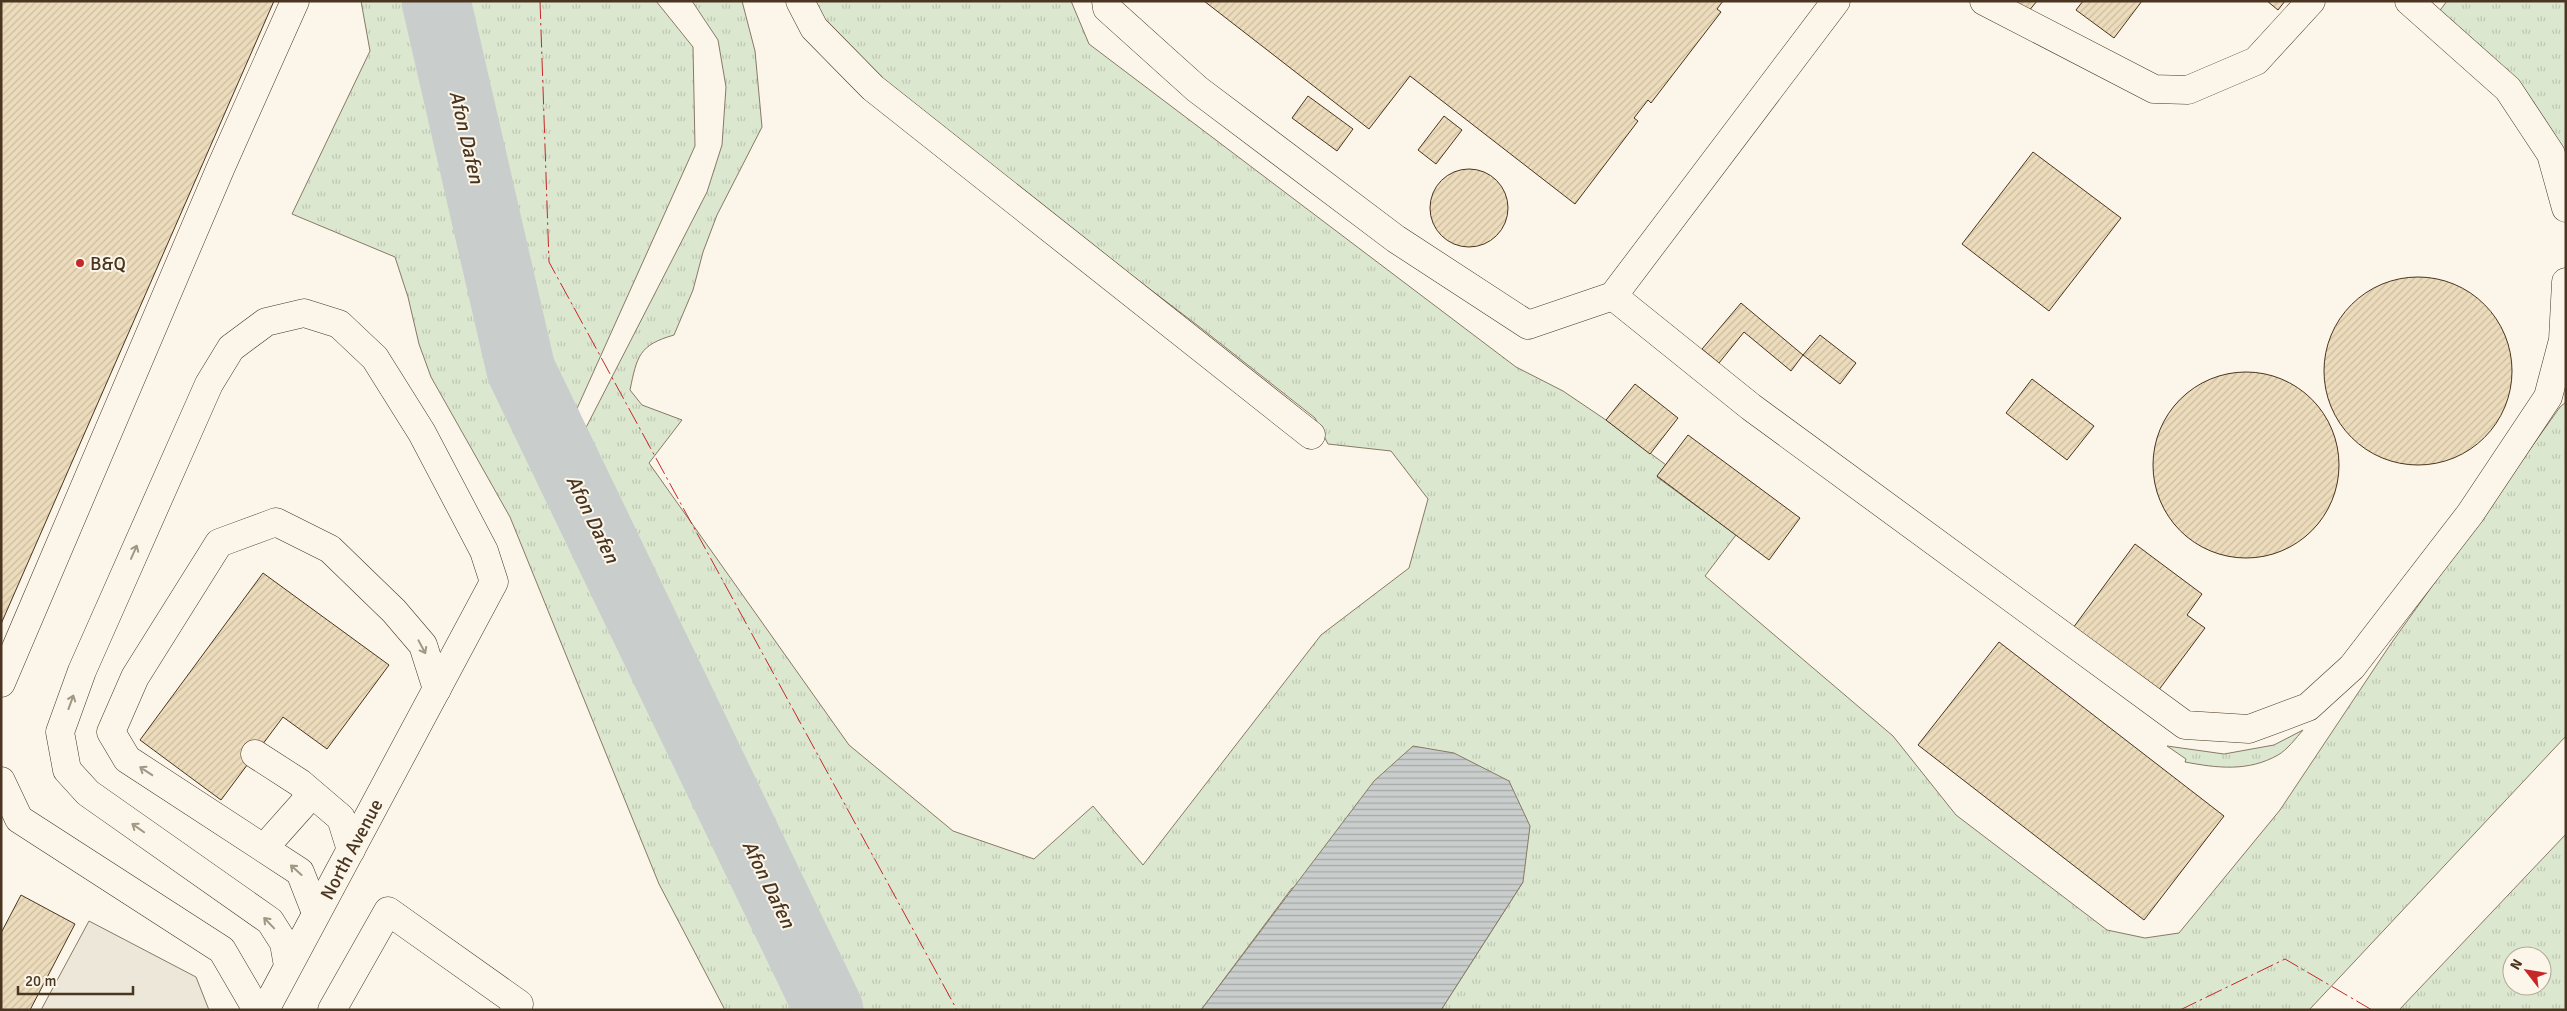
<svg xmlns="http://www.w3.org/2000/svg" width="2567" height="1011" viewBox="0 0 2567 1011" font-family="Signika,sans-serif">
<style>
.grass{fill:url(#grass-tufts);stroke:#887966;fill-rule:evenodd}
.parking{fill:#ede7d9;stroke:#887966}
.water{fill:url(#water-rules);stroke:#887966}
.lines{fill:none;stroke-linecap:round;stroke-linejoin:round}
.river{stroke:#c9cecd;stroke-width:69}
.building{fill:url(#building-hatch);stroke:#4a3520}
.minor-casing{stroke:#4a3520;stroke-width:29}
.minor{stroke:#fbf6e9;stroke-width:28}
.power{stroke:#c62828;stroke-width:1;stroke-dasharray:18 4 2.5 4;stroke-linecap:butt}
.oneway{stroke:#a29684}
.poi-dot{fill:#c62828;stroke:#fbf6e9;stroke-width:2}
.labels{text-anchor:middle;stroke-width:4;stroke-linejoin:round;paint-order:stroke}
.poi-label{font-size:19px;fill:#4a3520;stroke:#fbf6e9;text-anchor:start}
.street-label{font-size:19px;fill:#4a3520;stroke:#fbf6e9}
.water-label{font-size:20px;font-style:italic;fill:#4a3520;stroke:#fbf6e9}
</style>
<defs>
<pattern id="grass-tufts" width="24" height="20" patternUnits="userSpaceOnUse" patternTransform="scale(1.25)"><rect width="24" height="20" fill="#dce7d0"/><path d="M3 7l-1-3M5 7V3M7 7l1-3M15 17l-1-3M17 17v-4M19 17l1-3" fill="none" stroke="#bec7b2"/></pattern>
<pattern id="water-rules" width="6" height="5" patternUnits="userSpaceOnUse" patternTransform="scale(1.25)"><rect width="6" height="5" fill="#c9cecd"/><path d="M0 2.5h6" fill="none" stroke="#a5a8a6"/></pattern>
<pattern id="building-hatch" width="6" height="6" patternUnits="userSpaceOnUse" patternTransform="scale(1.25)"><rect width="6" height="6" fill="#ecdcbc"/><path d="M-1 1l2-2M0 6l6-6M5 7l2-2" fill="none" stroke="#ccbda1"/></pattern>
</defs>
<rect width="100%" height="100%" fill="#fbf6e9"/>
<g class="grass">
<path d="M 361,1 L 656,1 L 693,47 L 695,146 L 575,413 L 543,476 L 804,1010 L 725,1010 L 659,884 L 510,517 L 431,377 L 419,344 L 408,297 L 395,257 L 292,214 L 370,51 Z"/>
<path d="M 692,1 L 742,1 L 755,51 L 762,127 L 717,215 L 703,252 L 693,290 L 674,335 C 639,345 637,356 630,390 L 642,405 L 682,420 L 649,463 L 849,745 L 953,831 L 1034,859 L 1093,806 L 1143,865 L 1321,635 L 1409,568 L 1428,499 L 1391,451 L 1328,444 L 1315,418 L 1197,325 L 881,85 L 825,26 L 812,1 L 1071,1 L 1089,44 L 1516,367 L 1563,391 L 1606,420 L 1666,465 L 1657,477 L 1736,535 L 1705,576 L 1893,736 L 1956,815 L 2107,930 L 2145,938 L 2179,933 L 2280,810 L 2390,645 L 2560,407 L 2566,402 L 2566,736 L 2309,1010 L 1441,1010 L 1523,882 L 1292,888 L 1201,1010 L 841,1010 L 575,449 L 707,192 L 722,145 L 726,87 L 718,40 Z"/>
<path d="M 2447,1 L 2566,1 L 2566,162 L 2533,101 L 2438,13 Z"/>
<path d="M 2303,730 C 2296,738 2287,750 2278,755 C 2248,772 2217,768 2185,762 L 2186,759 L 2167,746 L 2224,754 L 2274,745 Z"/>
<path d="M 2566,834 L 2566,1010 L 2399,1010 ZM 2512,956 L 2542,956 L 2542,986 L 2512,986 Z"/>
</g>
<path class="parking" d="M 89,921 L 196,977 L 209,1010 L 41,1010 Z"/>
<path class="water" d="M 1413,746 L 1454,753 L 1509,781 L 1530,826 L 1523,882 L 1441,1010 L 1201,1010 L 1374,781 Z"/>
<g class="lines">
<path class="river" d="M 436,1 L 521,370 L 829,1010"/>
</g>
<g class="building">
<path d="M 1,1 L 274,1 L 1,624 Z"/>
<path d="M 1204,1 L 1723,1 L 1717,9 L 1721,12 L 1651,103 L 1648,100 L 1634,118 L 1638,121 L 1575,204 L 1410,76 L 1369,129 Z"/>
<path d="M 2013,1 L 2037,1 L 2028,12 Z"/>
<path d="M 2083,1 L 2142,1 L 2114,38 L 2076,10 Z"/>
<path d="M 2267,1 L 2285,1 L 2278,10 Z"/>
<path d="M 1308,96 L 1353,129 L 1337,151 L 1292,118 Z"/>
<path d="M 1444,116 L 1462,130 L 1436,164 L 1418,150 Z"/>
<path d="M 2033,152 L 2121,218 L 2049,311 L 1962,244 Z"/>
<circle cx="1469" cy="208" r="39"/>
<circle cx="2418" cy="371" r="94"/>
<path d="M 1741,303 L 1803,355 L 1791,371 L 1744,332 L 1719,363 L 1702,349 Z"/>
<path d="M 1820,335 L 1856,363 L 1840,384 L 1803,355 Z"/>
<circle cx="2246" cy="465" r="93"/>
<path d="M 2032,379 L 2094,426 L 2067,460 L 2006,413 Z"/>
<path d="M 1635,384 L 1678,418 L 1650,454 L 1606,420 Z"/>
<path d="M 1688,435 L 1800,518 L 1769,560 L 1657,476 Z"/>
<path d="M 2135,544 L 2202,594 L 2187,615 L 2205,628 L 2158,691 L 2073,628 Z"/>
<path d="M 263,573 L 389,665 L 327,749 L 283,717 L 221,800 L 140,740 Z"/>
<path d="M 1999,642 L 2224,816 L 2144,920 L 1918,745 Z"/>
<path d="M 21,895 L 75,924 L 30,1010 L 1,1010 L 1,933 Z"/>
</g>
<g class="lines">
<g class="minor-casing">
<g id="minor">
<path d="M 800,1 L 814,28 L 873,88 L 1311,435"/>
<path d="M 1106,1 L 1107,8 L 1197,89 L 1396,239 L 1528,325 L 1613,296 L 1836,1"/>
<path d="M 1984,1 L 2154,89 L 2188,90 L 2256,61 L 2311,1"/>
<path d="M 2409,1 L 2508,89 L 2551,154 L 2566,208"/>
<path d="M 1613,296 L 1751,407 L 2185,725 L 2249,729 L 2308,707 L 2352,667 L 2470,514 L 2548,397 L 2563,340 L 2566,282"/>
<path d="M 1,683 L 221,167 L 295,1"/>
<path d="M 255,754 L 300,783 L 341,818 L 351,850"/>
<path d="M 1,781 L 19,819 L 222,950 L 257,1010"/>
<path d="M 264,848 L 312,794"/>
<path d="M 316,913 L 300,872 L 127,759 L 111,732 L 135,677 L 219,543 L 276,522 L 330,549 L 394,611 L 423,645 L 437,689"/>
<path d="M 265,1010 L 494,582 L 484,551 L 422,433 L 375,358 L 339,324 L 304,313 L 266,322 L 231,348 L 209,384 L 82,671 L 60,732 L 67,770 L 88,793 L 270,921 L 284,943 L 288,966"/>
<path d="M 332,1010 L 388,911 L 519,1004 L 514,1010"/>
</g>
</g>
<use href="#minor" class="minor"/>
<g class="power">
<path d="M 540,1 L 549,262 L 957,1010"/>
<path d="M 2180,1010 L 2285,959 L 2372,1010"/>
</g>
</g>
<defs><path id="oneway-shaft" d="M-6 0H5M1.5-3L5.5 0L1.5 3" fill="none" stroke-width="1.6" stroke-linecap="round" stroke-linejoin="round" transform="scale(1.25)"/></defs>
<g class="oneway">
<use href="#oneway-shaft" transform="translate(134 552) rotate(-66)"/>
<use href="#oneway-shaft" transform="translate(422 647) rotate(62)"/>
<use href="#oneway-shaft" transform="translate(71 702) rotate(-70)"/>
<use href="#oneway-shaft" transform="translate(146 771) rotate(-147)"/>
<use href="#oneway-shaft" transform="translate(138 828) rotate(-145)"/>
<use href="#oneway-shaft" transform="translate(296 870) rotate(-138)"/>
<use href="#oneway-shaft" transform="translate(269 923) rotate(-134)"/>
</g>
<circle class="poi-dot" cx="80" cy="263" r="5"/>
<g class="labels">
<g class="poi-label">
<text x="90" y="270">B&amp;Q</text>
</g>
<g class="street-label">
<text transform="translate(351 849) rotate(-62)" y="7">North Avenue</text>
</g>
<g class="water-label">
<text transform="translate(467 137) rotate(77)" y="7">Afon Dafen</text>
<text transform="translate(593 519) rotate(64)" y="7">Afon Dafen</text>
<text transform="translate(769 884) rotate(64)" y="7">Afon Dafen</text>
</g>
</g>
<rect width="2567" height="1011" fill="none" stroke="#4a3520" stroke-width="5"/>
<g transform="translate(2527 971) rotate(301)"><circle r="24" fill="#fbf6e9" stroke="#b4a999"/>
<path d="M0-4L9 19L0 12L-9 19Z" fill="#c62828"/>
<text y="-8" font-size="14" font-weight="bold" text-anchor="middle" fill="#4a3520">N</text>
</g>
<path d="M18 986v8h115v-8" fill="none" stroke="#4a3520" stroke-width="2.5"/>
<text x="25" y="986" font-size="15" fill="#4a3520" stroke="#fbf6e9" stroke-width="4" paint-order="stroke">20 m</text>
</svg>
